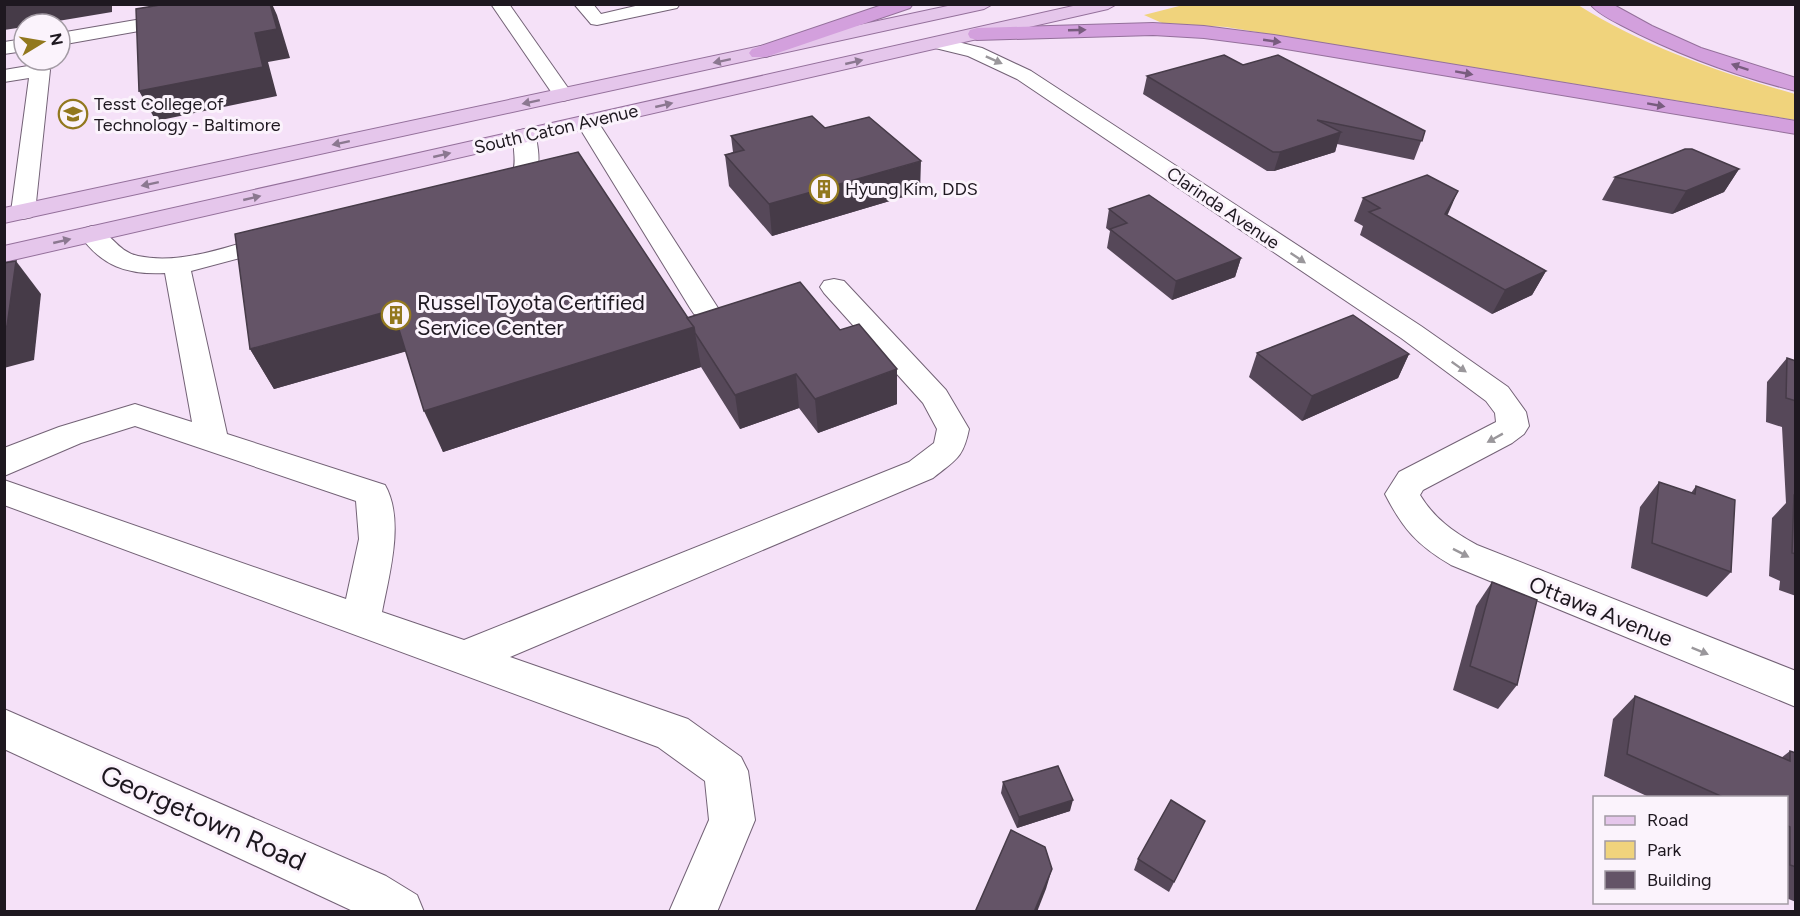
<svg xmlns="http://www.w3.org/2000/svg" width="1800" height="916" viewBox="0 0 1800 916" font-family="Figtree,sans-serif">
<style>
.green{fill:#f0d37c}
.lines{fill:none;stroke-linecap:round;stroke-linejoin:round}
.minor-casing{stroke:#736276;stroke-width:2}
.major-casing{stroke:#94709b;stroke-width:2}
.highway-casing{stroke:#94709b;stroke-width:2}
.minor{fill:#fff;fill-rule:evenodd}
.major{fill:#e5c6eb;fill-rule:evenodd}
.highway{fill:#d3a0dd;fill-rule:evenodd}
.wall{fill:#564859}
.shaded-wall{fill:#463b48}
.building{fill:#645467;stroke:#463b48;stroke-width:1.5}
.oneway{fill:#785c7e}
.oneway2{fill:#9a979b}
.oneway3{fill:#8b7890}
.labels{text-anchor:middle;stroke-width:6;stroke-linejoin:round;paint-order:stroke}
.far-poi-label{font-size:18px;fill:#1e1820;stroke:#fbf3fc;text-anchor:start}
.far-street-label{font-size:18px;fill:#1e1820;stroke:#fbf3fc}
.poi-label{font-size:22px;fill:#1e1820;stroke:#fbf3fc;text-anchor:start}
.street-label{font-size:22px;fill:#1e1820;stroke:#fbf3fc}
.near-street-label{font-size:27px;fill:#1e1820;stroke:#fbf3fc}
</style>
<rect width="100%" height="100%" fill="#f5e1f8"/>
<path class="green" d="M 1187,4 L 1578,5 C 1643,46 1721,73 1795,94 L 1795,120 L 1226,27 L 1162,23 L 1144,15 Z"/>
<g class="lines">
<g class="minor-casing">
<g id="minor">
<path d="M 229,4 L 272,4 L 263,9 L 60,45 L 60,33 Z"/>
<path d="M 491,4 L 509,4 L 573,95 L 570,99 L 563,101 L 556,99 Z"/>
<path d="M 574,4 L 593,4 L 601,14 L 644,4 L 680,4 L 677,8 L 597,25 L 591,24 Z"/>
<path d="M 938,37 L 982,48 L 1031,71 L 1421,326 L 1508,387 L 1526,412 L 1529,426 L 1524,434 L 1512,443 L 1423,490 L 1420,495 C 1434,518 1453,532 1477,545 L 1796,671 L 1796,707 L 1451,565 C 1417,545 1403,529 1385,494 L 1399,472 L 1496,422 L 1495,413 L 1486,401 L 1401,338 L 1017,79 L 968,56 L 931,47 L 928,43 L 931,39 Z"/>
<path d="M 24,39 L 24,51 L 4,54 L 4,42 Z"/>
<path d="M 40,64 L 47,66 L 50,70 L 35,212 L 32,217 L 23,219 L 14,217 L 11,212 L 29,78 L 4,82 L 4,70 Z"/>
<path d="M 587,115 L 595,117 L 598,122 L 718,308 L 714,314 L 704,316 L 694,314 L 690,308 L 576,122 L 579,117 Z"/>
<path d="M 525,129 L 533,131 C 537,137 537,143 538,150 C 541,177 532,182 508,189 C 499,192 494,193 485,191 L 481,186 L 485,181 L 512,173 C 519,160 509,143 517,131 Z"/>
<path d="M 92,226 C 111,231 116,251 138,256 C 184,266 236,243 280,232 L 289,235 L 293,240 L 289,245 L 191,271 L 227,434 L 385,485 C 405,520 389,575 382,612 L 464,640 L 909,462 L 934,443 L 937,429 L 923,403 L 824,293 L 820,287 L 824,281 L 834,279 L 844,281 L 946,390 L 969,429 C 963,459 955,460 933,478 L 510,657 L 688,719 L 741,757 L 748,771 L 755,820 L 717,912 L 669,912 L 709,820 L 705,781 L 658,747 L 4,505 L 4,480 L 346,599 L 359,539 L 356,501 L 135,426 L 81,443 L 4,476 L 4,448 L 59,427 L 135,404 L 192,422 L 165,273 C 127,275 101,266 79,234 L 83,229 Z"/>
<path d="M 4,709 L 386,876 L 417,895 L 424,912 L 355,912 L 4,749 Z"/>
</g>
</g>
<g class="major-casing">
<g id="major">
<path d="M 957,4 L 993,4 L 984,9 L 4,223 L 4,208 Z"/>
<path d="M 1082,4 L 1117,4 L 1108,9 L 4,262 L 4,246 Z"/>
</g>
</g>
<g class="highway-casing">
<g id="highway">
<path d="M 885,4 L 913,4 L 910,8 L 766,57 L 752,57 L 749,53 L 752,49 Z"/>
<path d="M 1590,4 L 1612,4 L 1652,26 L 1701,48 L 1796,78 L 1796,91 C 1736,76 1676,54 1621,25 C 1611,20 1597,13 1590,4 Z"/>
<path d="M 1153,23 L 1204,26 L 1274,35 L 1796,121 L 1796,134 L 1274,47 L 1204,38 L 1153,35 L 977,40 L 970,38 L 968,34 L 970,30 L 977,28 Z"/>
</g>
</g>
<use href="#minor" class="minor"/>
<use href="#major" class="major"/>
<use href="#highway" class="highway"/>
</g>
<g class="wall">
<path d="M 1243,65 L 1425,131 L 1414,160 L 1337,144 L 1335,152 L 1274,171 L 1267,171 L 1143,94 L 1147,76 Z"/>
<path d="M 825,128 L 920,192 L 772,236 L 729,186 L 725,155 L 733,152 L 731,136 Z"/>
<path d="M 1739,169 L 1724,192 L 1672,214 L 1602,200 L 1615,177 Z"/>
<path d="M 1363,198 L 1447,215 L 1546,271 L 1532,295 L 1492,314 L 1360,235 L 1363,226 L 1354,221 Z"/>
<path d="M 1109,209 L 1241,258 L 1235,277 L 1172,300 L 1107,248 L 1110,231 L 1106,228 Z"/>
<path d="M 687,318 L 897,404 L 818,433 L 799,408 L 740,429 L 701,367 L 443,452 L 406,351 L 274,389 L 250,349 Z"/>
<path d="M 1257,353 L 1409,354 L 1398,378 L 1302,421 L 1249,377 Z"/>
<path d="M 1787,358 L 1796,361 L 1796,596 L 1779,590 L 1780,581 L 1769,576 L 1772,518 L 1786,503 L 1782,427 L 1766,422 L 1767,382 Z"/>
<path d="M 1659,482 L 1691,493 L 1696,486 L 1731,572 L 1707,597 L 1631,568 L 1640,507 Z"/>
<path d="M 1492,582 L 1517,685 L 1498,709 L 1453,690 L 1476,606 Z"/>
<path d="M 1635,696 L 1781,758 L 1790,751 L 1796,753 L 1796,902 L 1786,898 L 1786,798 L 1651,798 L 1604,776 L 1613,719 Z"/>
<path d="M 1003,782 L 1070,811 L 1017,828 L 1001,793 Z"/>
<path d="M 1205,821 L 1169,892 L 1134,870 L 1138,859 Z"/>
</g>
<g class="shaded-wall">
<path d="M 4,4 L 112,4 L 112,12 L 40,24 L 24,24 L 24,27 L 4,30 Z"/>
<path d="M 270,4 L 272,4 L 277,15 L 290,58 L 268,62 L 277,96 L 156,121 L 139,91 L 255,33 Z"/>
<path d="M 1341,132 L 1335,152 L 1274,171 L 1280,152 Z"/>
<path d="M 921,161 L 920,192 L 772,236 L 769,204 Z"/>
<path d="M 1739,169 L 1724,192 L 1672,214 L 1686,191 Z"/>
<path d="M 1458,191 L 1448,214 L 1435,237 L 1445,214 Z"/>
<path d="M 1241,258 L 1235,277 L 1172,300 L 1176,281 Z"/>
<path d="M 16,261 L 41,294 L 34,360 L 4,368 L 4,327 Z"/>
<path d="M 1546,271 L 1532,295 L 1492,314 L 1505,290 Z"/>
<path d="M 393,310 L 411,350 L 274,389 L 250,349 Z"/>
<path d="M 694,327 L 701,367 L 443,452 L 424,411 Z"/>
<path d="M 1409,354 L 1398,378 L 1302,421 L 1312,396 Z"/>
<path d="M 897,369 L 897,404 L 818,433 L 815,399 Z"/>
<path d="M 796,374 L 799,408 L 740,429 L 735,395 Z"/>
<path d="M 1073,800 L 1070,811 L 1017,828 L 1019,817 Z"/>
<path d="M 1052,869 L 1046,889 L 1037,912 L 1034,912 Z"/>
</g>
<g class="building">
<path d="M 166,4 L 270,4 L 277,29 L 255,33 L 263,67 L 139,91 L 136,9 Z"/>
<path d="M 1224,55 L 1243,65 L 1278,55 L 1425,131 L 1422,141 L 1317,120 L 1341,132 L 1280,152 L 1273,152 L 1147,76 Z"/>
<path d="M 812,116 L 825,128 L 869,117 L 921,161 L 769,204 L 725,155 L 744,150 L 731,136 Z"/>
<path d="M 1685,149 L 1692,149 L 1739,169 L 1686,191 L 1615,177 Z"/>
<path d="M 578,152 L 694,327 L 424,411 L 393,310 L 250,349 L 235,234 Z"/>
<path d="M 1427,175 L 1458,191 L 1445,214 L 1546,271 L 1505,290 L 1369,212 L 1380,208 L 1363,198 Z"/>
<path d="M 1149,195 L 1241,258 L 1176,281 L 1110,229 L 1127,223 L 1109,209 Z"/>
<path d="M 16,261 L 7,326 L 4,327 L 4,263 Z"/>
<path d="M 800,282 L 840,330 L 859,324 L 897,369 L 815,399 L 796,374 L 735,395 L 695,333 L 694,327 L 687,318 Z"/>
<path d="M 1353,315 L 1409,354 L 1312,396 L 1257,353 Z"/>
<path d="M 1787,358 L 1796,361 L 1796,401 L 1786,398 Z"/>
<path d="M 1659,482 L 1695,494 L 1696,486 L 1735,500 L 1731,572 L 1652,543 Z"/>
<path d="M 1794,495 L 1796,495 L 1796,554 L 1792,553 Z"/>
<path d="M 1492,582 L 1537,600 L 1517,685 L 1470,666 Z"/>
<path d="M 1635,696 L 1790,761 L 1790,751 L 1796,753 L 1796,867 L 1790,865 L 1790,827 L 1786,825 L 1786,798 L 1725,798 L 1627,754 Z"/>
<path d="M 1058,766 L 1073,800 L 1019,817 L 1003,782 Z"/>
<path d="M 1171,800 L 1205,821 L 1174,882 L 1138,859 Z"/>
<path d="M 1011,830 L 1045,847 L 1052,869 L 1034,912 L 975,912 Z"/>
</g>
<defs><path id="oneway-solid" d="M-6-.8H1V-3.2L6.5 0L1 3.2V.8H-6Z" transform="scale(1.5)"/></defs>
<g class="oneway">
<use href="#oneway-solid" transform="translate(1077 30) rotate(-2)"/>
<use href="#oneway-solid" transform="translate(1272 41) rotate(8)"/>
<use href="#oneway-solid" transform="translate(1740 67) rotate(-161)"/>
<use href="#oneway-solid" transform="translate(1464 73) rotate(10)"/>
<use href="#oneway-solid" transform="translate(1656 105) rotate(10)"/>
</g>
<g class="oneway2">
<use href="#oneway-solid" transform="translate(994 60) rotate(24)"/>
<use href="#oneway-solid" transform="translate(1298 258) rotate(34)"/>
<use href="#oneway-solid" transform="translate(1459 367) rotate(35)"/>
<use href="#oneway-solid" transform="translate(1495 438) rotate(151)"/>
<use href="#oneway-solid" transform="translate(1461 553) rotate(27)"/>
<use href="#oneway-solid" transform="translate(1700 651) rotate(22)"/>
</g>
<g class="oneway3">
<use href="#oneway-solid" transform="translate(722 61) rotate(168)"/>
<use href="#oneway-solid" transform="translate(854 62) rotate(-13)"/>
<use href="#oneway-solid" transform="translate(531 102) rotate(168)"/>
<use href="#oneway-solid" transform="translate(664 105) rotate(-13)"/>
<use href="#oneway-solid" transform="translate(341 143) rotate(168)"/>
<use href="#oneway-solid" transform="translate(442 155) rotate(-13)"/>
<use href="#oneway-solid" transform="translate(150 184) rotate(168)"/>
<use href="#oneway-solid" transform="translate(252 198) rotate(-13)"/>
<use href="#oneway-solid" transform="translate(62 241) rotate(-13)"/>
</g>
<defs>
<g id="university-ring" transform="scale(1.5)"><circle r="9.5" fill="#fbf3fc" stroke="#92781e" stroke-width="1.5"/><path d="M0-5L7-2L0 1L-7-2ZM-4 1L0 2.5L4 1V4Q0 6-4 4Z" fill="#92781e"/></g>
<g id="building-ring" transform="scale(1.5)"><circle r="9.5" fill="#fbf3fc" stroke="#92781e" stroke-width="1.5"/><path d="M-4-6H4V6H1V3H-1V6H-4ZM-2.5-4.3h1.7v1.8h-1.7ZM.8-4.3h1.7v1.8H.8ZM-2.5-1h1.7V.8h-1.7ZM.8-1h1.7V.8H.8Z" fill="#92781e"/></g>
</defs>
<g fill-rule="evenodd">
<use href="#university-ring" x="73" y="114"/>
<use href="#building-ring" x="824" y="189"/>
<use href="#building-ring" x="396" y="315"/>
</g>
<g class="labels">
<g class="far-poi-label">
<text x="94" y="110">Tesst College of<tspan x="94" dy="21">Technology - Baltimore</tspan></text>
<text x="845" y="195">Hyung Kim, DDS</text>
</g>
<g class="far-street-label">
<text transform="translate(556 129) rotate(-13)" y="6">South Caton Avenue</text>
<text transform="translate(1223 208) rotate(34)" y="6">Clarinda Avenue</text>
</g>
<g class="poi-label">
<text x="417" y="310">Russel Toyota Certified<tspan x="417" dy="25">Service Center</tspan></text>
</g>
<g class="street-label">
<text transform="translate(1601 611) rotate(22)" y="8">Ottawa Avenue</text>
</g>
<g class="near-street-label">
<text transform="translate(203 818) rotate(24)" y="9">Georgetown Road</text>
</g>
</g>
<rect width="1800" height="916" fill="none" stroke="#1e1820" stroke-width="12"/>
<rect x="1593" y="796" width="195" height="108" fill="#fbf3fc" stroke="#a39ba4" stroke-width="1.5"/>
<rect x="1605" y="816" width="30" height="9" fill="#e5c6eb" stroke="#a39ba4" stroke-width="1.5"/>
<text x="1647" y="826" font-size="18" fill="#1e1820">Road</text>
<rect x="1605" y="841" width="30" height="18" fill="#f0d37c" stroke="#a39ba4" stroke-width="1.5"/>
<text x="1647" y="856" font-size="18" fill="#1e1820">Park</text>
<rect x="1605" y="871" width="30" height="18" fill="#645467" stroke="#a39ba4" stroke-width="1.5"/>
<text x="1647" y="886" font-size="18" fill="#1e1820">Building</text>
<g transform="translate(42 42) rotate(79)"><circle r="28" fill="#fbf3fc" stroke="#a39ba4" stroke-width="1.5"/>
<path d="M0-4.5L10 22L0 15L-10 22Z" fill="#92781e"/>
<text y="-9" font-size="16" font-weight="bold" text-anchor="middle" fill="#1e1820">N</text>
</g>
</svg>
